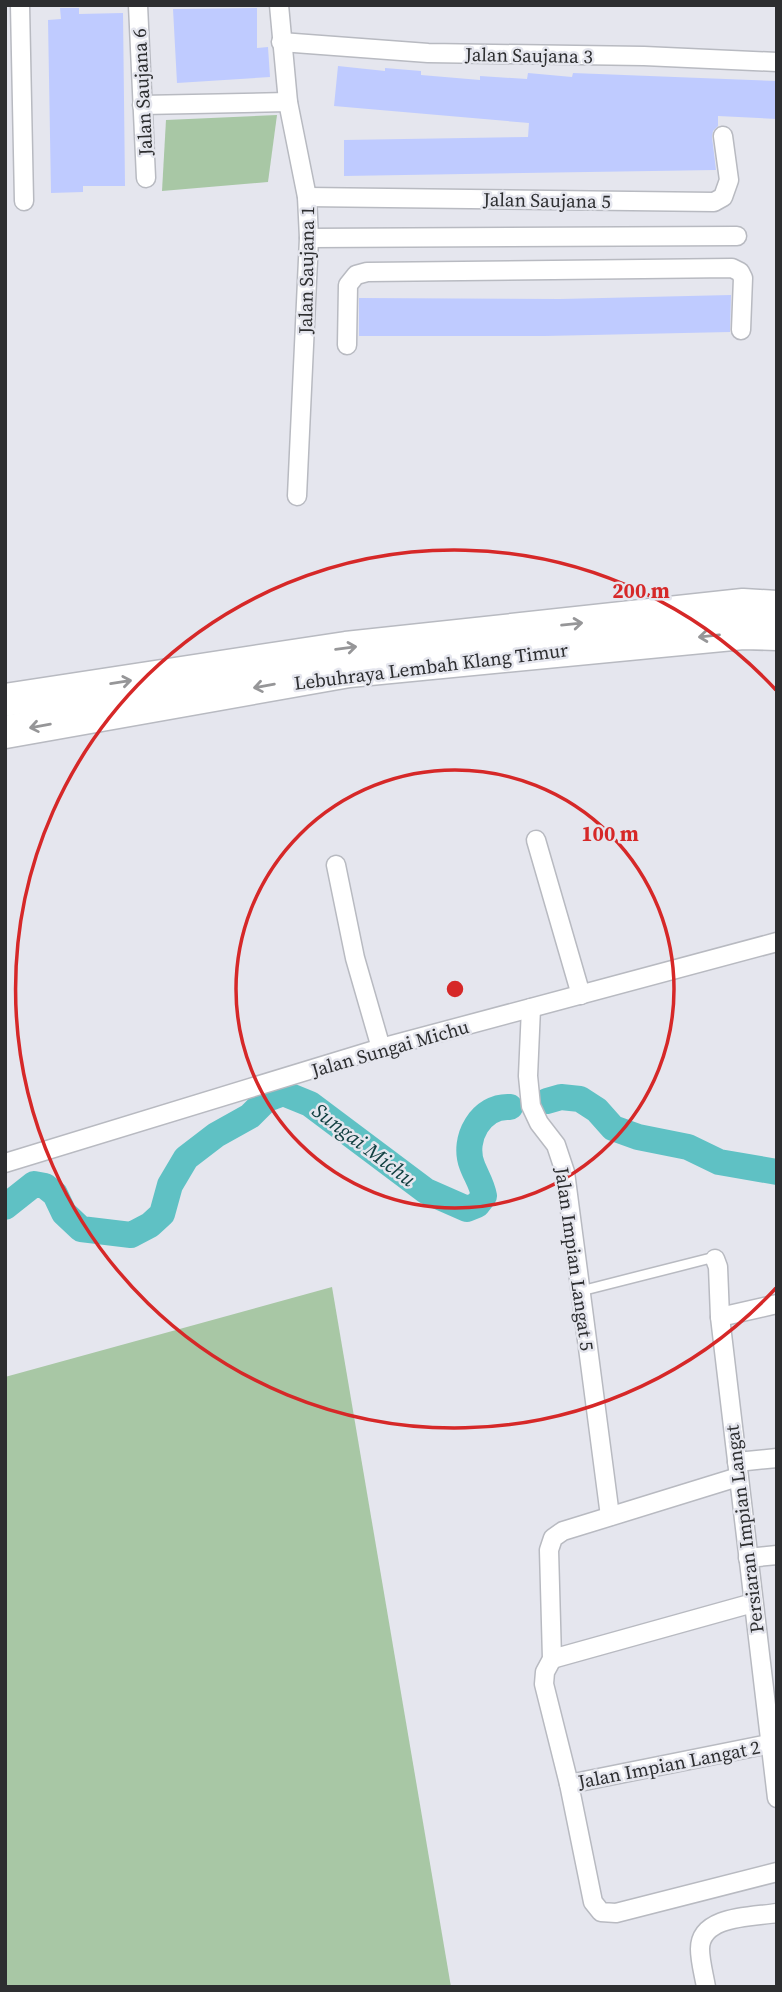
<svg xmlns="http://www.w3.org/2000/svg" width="782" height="1992" viewBox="0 0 782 1992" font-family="'Source Serif 4',serif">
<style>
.green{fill:#a8c7a5}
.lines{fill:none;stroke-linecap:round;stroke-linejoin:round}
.river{stroke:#5fc1c4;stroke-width:26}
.building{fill:#bfcbff}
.lane-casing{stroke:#b8bac1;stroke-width:12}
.street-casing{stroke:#b8bac1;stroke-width:21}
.highway-casing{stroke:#b8bac1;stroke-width:35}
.lane{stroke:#fff;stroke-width:9}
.street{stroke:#fff;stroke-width:18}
.highway{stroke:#fff;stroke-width:32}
.oneway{stroke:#969698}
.ring{fill:none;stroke:#d62828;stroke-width:3.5}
.labels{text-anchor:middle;stroke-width:5;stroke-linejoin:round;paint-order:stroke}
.street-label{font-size:19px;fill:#2d2e30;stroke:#e5e6ee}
.water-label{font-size:21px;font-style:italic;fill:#124041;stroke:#e5e6ee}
.centre{fill:#d62828;stroke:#e5e6ee;stroke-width:3.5}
.ring-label{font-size:21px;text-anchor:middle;font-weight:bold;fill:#d62828;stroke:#e5e6ee;stroke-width:5;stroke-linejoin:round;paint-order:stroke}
</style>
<rect width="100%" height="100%" fill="#e5e6ee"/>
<g class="green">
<path d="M 277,115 L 268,182 L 162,191 L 166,120 Z"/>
<path d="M 332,1287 L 451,1987 L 5,1987 L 5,1377 Z"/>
</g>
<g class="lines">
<g class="river">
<path d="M 547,1101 L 561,1097 L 580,1099 L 597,1110 L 613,1128 L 638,1137 L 688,1147 L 719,1162 L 777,1172"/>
<path d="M 5,1207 L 34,1184 L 45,1186 L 55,1194 L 64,1213 L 81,1229 L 131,1235 L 150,1225 L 162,1214 L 170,1185 L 186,1158 L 216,1135 L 250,1116 L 267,1099 L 283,1093 L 310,1104 L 426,1191 L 467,1209 L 477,1205 L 484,1196 C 482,1184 476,1176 472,1165 C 462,1139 481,1105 510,1107"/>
</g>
</g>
<g class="building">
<path d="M 60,8 L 79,8 L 79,14 L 123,13 L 125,186 L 83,186 L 83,192 L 51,193 L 48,20 L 61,19 Z"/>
<path d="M 257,8 L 257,48 L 268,47 L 270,77 L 177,83 L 173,9 Z"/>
<path d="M 338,66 L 385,71 L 385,68 L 421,71 L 421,75 L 480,80 L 480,76 L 527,79 L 528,73 L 572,77 L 573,73 L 777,81 L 777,119 L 718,116 L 718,126 L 713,131 L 712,137 L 716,170 L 344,176 L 344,140 L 528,137 L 529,123 L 334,106 Z"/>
<path d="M 731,295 L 730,332 L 545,336 L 359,336 L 359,298 L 560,299 Z"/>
</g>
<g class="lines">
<g class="lane-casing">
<path id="lane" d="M 581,1291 L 707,1259 L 715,1259"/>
</g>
<g class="street-casing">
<g id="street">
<path d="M 20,5 L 24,201"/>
<path d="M 138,5 L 146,178"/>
<path d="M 279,5 L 288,102 L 307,197 L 309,238 L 297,496"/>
<path d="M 281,42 L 428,53 L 644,56 L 777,62"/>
<path d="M 142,105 L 288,102"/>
<path d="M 307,197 L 714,202 L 723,197 L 729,180 L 723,136"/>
<path d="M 309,238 L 737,236"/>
<path d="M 347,345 L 348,285 L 356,275 L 367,272 L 732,268 L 740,272 L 743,278 L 741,330"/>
<path d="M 536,840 L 581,995"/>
<path d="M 336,865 L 355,958 L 381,1048"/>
<path d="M 531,1008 L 528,1076 L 531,1106 L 539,1123 L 556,1145 L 565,1172 L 610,1516"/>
<path d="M 5,1163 L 381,1048 L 777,942"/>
<path d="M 715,1259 L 718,1267 L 720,1317 L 777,1798"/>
<path d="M 720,1317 L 777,1304"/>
<path d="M 737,1462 L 777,1458"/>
<path d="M 738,1477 L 563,1531 L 553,1538 L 549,1550 L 552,1659 L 545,1672 L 544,1684 L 569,1784 L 593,1902 L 601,1912 L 616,1913 L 777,1872"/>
<path d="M 748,1558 L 777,1555"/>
<path d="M 552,1659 L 753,1603"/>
<path d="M 569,1784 L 769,1744"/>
<path d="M 706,1987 C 704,1975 700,1961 700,1949 C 700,1915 753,1917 777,1913"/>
</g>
</g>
<g class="highway-casing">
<g id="highway">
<path d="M 5,700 L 346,648 L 743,605 L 777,607"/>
<path d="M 5,732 L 349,671 L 743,633 L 777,634"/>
</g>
</g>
<use href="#lane" class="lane"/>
<use href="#street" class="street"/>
<use href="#highway" class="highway"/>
</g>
<defs><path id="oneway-shaft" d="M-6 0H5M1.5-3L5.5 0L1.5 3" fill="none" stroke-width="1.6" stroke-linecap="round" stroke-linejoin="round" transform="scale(1.75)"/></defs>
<g class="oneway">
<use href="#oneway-shaft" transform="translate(572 624) rotate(-6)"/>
<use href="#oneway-shaft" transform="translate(709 636) rotate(174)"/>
<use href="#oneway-shaft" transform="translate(346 648) rotate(-7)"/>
<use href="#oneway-shaft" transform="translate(121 682) rotate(-9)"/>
<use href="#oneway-shaft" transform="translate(264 686) rotate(170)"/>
<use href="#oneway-shaft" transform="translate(40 726) rotate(170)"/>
</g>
<g class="ring">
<circle cx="455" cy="989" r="219"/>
<path d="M776 1288A439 439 0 1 1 776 690"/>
</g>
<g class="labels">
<g class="street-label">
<text transform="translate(529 55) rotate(1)" y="7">Jalan Saujana 3</text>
<text transform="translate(142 92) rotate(-93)" y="7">Jalan Saujana 6</text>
<text transform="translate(547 200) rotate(1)" y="7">Jalan Saujana 5</text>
<text transform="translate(306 270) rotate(-89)" y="7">Jalan Saujana 1</text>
<text transform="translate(431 666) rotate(-7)" y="7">Lebuhraya Lembah Klang Timur</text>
<text transform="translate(390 1048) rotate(-16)" y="7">Jalan Sungai Michu</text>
<text transform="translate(575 1259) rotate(82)" y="7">Jalan Impian Langat 5</text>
<text transform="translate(744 1529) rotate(-97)" y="7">Persiaran Impian Langat</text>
<text transform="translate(669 1764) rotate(-11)" y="7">Jalan Impian Langat 2</text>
</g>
<g class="water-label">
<text transform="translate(364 1145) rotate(37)" y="7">Sungai Michu</text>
</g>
</g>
<circle cx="455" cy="989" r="10" class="centre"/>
<g class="ring-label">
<text x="641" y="598">200 m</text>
<text x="610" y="841">100 m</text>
</g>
<rect width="782" height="1992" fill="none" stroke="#2d2e30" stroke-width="14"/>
</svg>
